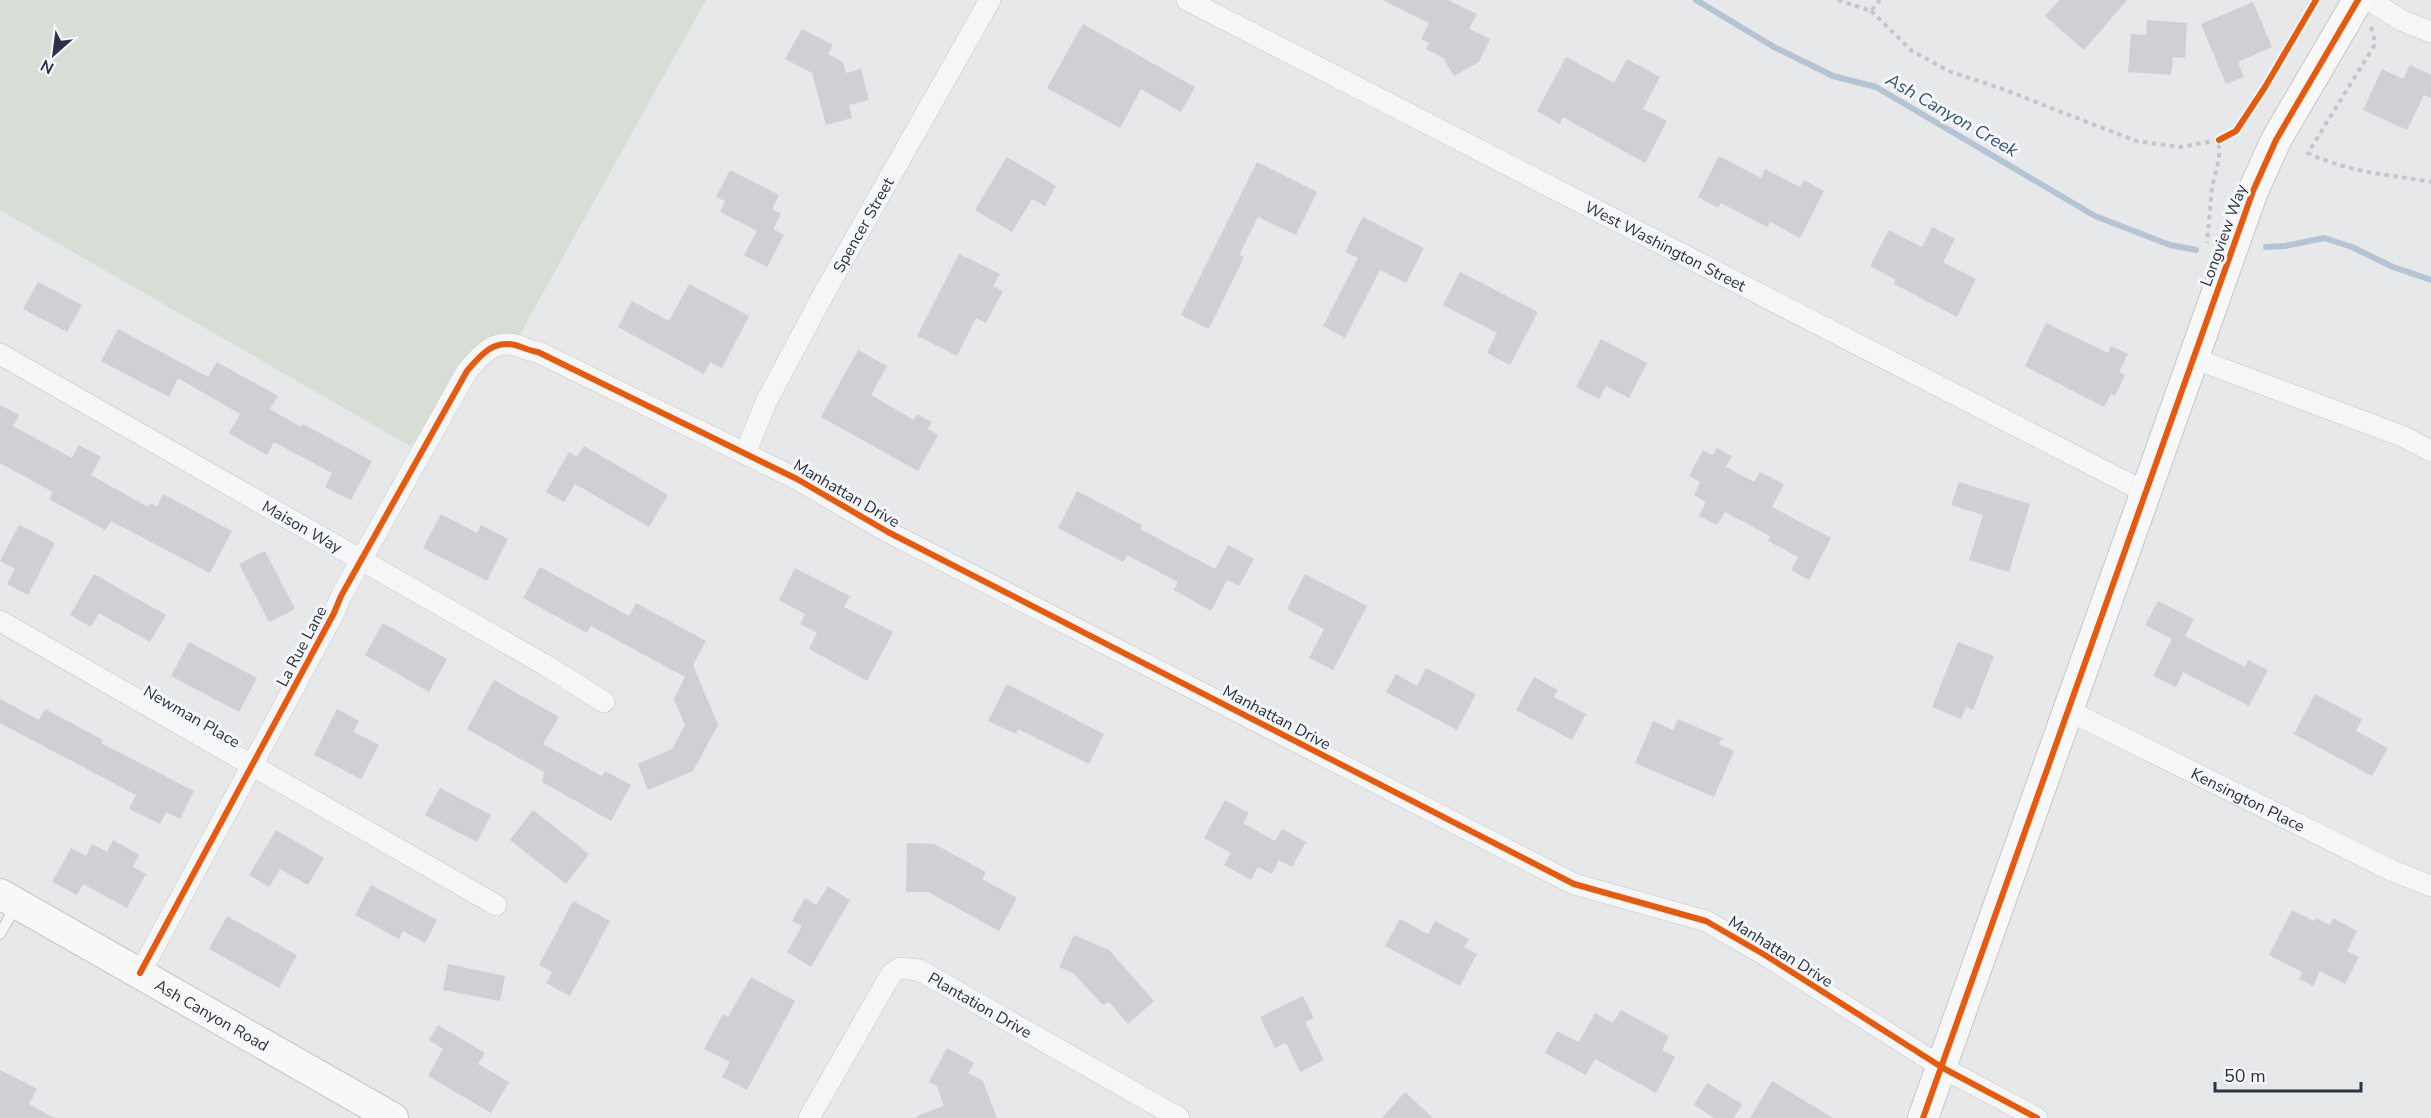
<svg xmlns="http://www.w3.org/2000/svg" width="2431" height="1118" viewBox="0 0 2431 1118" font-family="'Nunito Sans',sans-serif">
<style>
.green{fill:#d6ded6}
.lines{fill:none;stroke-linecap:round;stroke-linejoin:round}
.stream{stroke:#b4c4d5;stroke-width:6}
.building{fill:#ced0d3}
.lane-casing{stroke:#c4c6c8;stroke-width:12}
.street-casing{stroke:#c4c6c8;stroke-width:22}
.secondary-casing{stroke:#c4c6c8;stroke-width:32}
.path{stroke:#c5c6ca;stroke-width:4;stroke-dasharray:4.5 4.5;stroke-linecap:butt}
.lane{stroke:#f5f6f7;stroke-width:10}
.street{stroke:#f5f6f7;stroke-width:21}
.secondary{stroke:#f8f8f8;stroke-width:30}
.cycleway-casing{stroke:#f4f6f9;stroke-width:10}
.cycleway{stroke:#e8590c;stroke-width:6}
.labels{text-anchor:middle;stroke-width:6;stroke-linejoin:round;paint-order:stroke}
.street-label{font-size:16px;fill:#2b3445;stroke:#f4f6f9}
.water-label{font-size:18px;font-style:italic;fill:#34527a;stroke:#f4f6f9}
</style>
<rect width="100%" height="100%" fill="#e6e8ea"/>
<path class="green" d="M 0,0 L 706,0 L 514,345 L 467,371 L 410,446 L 0,210 Z"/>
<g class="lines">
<g class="stream">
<path d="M 1696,0 L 1774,47 L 1833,76 L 1876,87 L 2095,216 L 2170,245 L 2196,250"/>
<path d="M 2266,247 L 2285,246 L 2324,238 L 2352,247 L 2393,267 L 2431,280"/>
</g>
</g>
<g class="building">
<path d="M 1383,0 L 1448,0 L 1477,14 L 1469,29 L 1490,39 L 1479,62 L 1454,76 L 1443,58 L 1426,49 L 1429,43 L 1421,39 L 1429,23 Z"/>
<path d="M 2059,0 L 2127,0 L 2084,50 L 2045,16 Z"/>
<path d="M 2253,2 L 2272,47 L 2238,62 L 2244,77 L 2226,84 L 2201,24 Z"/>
<path d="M 2147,20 L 2187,23 L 2185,58 L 2173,57 L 2171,75 L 2128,72 L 2131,34 L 2146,35 Z"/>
<path d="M 1083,24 L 1195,87 L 1181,112 L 1141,89 L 1120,128 L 1047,88 Z"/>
<path d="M 802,29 L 833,45 L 828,54 L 843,62 L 846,73 L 861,69 L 869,100 L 849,105 L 852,118 L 826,125 L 812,73 L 785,59 Z"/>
<path d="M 1566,57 L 1614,83 L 1627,59 L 1660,77 L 1643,109 L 1667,121 L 1645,163 L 1563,117 L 1560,124 L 1537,111 Z"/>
<path d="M 2410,65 L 2431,75 L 2431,98 L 2424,95 L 2407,130 L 2363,110 L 2382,69 L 2403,79 Z"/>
<path d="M 1719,156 L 1761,178 L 1765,169 L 1800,187 L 1804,180 L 1824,191 L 1800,238 L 1770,222 L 1767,227 L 1721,203 L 1718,208 L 1698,197 Z"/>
<path d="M 1007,157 L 1056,186 L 1045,206 L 1032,199 L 1012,232 L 975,210 Z"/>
<path d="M 1257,162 L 1317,192 L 1296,235 L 1258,217 L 1239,255 L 1244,257 L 1209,329 L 1181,315 Z"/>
<path d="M 730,170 L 779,195 L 772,209 L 781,214 L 773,229 L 784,235 L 767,267 L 744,255 L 757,231 L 720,212 L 725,201 L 716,197 Z"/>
<path d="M 1363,217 L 1424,248 L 1406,283 L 1380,270 L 1345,338 L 1323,326 L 1358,258 L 1345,252 Z"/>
<path d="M 1932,227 L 1955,239 L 1943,262 L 1976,279 L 1957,317 L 1894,284 L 1896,280 L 1870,266 L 1889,230 L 1922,247 Z"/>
<path d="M 959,254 L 1000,274 L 993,286 L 1003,291 L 986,323 L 976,318 L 957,356 L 917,336 Z"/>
<path d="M 1460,272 L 1538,312 L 1510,365 L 1487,353 L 1497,333 L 1443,305 Z"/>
<path d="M 38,282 L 82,305 L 67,332 L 23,309 Z"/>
<path d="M 689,284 L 749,316 L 722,368 L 710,362 L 704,374 L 618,327 L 632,301 L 669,321 Z"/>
<path d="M 2046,323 L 2108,353 L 2111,346 L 2128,354 L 2119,372 L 2125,375 L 2115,396 L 2111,394 L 2104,407 L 2025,366 Z"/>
<path d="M 118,329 L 208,377 L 217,362 L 278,396 L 270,409 L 301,427 L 303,424 L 372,461 L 351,500 L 325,487 L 332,473 L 274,442 L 267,455 L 229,433 L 240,414 L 178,378 L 169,397 L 101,361 Z"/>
<path d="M 1601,339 L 1647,363 L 1629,398 L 1606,386 L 1599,399 L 1576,387 Z"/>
<path d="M 858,350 L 887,366 L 871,395 L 914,420 L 917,414 L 932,422 L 928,429 L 938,435 L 918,471 L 821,417 Z"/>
<path d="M 0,405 L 19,415 L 13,426 L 72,458 L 79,445 L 101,457 L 91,475 L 148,507 L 150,503 L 157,507 L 163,494 L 232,531 L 210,573 L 111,521 L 105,530 L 49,499 L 53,492 L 0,463 Z"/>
<path d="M 584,446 L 668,495 L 649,527 L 575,484 L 564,502 L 546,492 L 569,452 L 577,457 Z"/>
<path d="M 1717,448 L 1732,456 L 1726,467 L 1754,482 L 1760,472 L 1784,484 L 1772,507 L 1831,538 L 1809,580 L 1791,570 L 1798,557 L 1768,541 L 1770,536 L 1725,512 L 1717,525 L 1699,516 L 1706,502 L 1694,495 L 1700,482 L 1689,476 L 1703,450 L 1713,455 Z"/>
<path d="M 1959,482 L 2030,504 L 2009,572 L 1969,560 L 1983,515 L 1951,505 Z"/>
<path d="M 1077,491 L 1142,525 L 1140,529 L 1215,569 L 1228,545 L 1254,559 L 1239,586 L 1227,580 L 1211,611 L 1174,590 L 1178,582 L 1127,555 L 1123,562 L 1058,528 Z"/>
<path d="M 441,514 L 477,533 L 481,525 L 508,539 L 487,581 L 423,548 Z"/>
<path d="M 19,525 L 55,543 L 28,595 L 7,584 L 15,569 L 0,561 Z"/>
<path d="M 265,551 L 295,609 L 269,622 L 239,564 Z"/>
<path d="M 540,567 L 629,616 L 636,603 L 706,641 L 693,665 L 718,725 L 693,771 L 648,790 L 638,764 L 672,749 L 685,725 L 674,699 L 685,677 L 591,626 L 587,633 L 523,598 Z"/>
<path d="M 795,568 L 850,596 L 844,607 L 893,632 L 867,681 L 809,649 L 817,633 L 800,624 L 805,614 L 779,600 Z"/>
<path d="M 94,574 L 166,615 L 150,642 L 99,613 L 91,627 L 70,615 Z"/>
<path d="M 1305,574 L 1367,606 L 1333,670 L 1309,658 L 1324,629 L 1287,609 Z"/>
<path d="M 2158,601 L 2194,619 L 2185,636 L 2245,667 L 2248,660 L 2268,670 L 2249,706 L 2183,672 L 2176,687 L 2153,676 L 2172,639 L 2145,625 Z"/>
<path d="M 383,623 L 447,659 L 429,692 L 365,655 Z"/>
<path d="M 189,642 L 257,678 L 239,712 L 171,676 Z"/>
<path d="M 1958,642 L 1994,656 L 1973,710 L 1966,707 L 1961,719 L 1932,707 Z"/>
<path d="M 1426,668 L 1476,694 L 1457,730 L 1386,692 L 1396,674 L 1417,686 Z"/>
<path d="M 1534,677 L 1558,690 L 1554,697 L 1586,714 L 1572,740 L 1516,710 Z"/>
<path d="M 494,680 L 559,717 L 543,744 L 602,776 L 605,771 L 631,785 L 611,821 L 542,782 L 544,772 L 467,729 Z"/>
<path d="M 1007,684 L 1104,734 L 1089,764 L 1018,729 L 1016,734 L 988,721 Z"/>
<path d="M 2315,694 L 2362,719 L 2356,731 L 2388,748 L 2372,776 L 2294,734 Z"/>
<path d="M 0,699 L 39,720 L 45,709 L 103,740 L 101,743 L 194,791 L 180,819 L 166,812 L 160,824 L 129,809 L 136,795 L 0,723 Z"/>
<path d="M 337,709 L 359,721 L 353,732 L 379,745 L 361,779 L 314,755 Z"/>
<path d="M 1678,719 L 1722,738 L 1719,744 L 1734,751 L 1714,797 L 1635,763 L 1653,721 L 1673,730 Z"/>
<path d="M 440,788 L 491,815 L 477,842 L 425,815 Z"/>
<path d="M 1225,800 L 1249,813 L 1243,823 L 1275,841 L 1282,829 L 1306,842 L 1292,867 L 1279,860 L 1272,874 L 1258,867 L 1251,880 L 1224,865 L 1231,853 L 1204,838 Z"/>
<path d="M 533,810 L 589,854 L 566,884 L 510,840 Z"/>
<path d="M 276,830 L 324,858 L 308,885 L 280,869 L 269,887 L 249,875 Z"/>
<path d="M 113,840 L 139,855 L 133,867 L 146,874 L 127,908 L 83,884 L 77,895 L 52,882 L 71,848 L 86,856 L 92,844 L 107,852 Z"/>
<path d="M 907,843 L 934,844 L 986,872 L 982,879 L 1017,898 L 999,931 L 928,892 L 906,892 Z"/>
<path d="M 371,885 L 437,920 L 425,943 L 403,931 L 399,939 L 355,915 Z"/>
<path d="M 828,886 L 850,900 L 811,967 L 787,952 L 802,926 L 792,921 L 805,898 L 816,905 Z"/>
<path d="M 573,901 L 610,921 L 570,996 L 546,983 L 552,972 L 539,965 Z"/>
<path d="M 2292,910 L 2314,921 L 2316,918 L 2330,925 L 2333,918 L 2357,931 L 2347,951 L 2359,957 L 2345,984 L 2320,971 L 2313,986 L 2299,979 L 2302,972 L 2269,955 Z"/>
<path d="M 227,916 L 297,955 L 279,988 L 209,949 Z"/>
<path d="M 1400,919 L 1428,934 L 1435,921 L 1469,939 L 1464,947 L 1477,954 L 1460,986 L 1385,946 Z"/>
<path d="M 1074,935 L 1109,950 L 1154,1001 L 1128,1024 L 1109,1002 L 1103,1005 L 1073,973 L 1059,967 Z"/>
<path d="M 448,964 L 505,976 L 500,1001 L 443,990 Z"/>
<path d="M 751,977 L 795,1001 L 747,1090 L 722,1077 L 730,1062 L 704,1049 L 723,1014 L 728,1017 Z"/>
<path d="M 1303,996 L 1314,1018 L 1305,1022 L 1324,1060 L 1300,1072 L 1286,1043 L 1275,1048 L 1260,1017 Z"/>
<path d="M 1621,1010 L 1669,1036 L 1662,1050 L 1675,1057 L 1656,1093 L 1595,1059 L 1586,1075 L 1545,1053 L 1557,1031 L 1579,1042 L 1595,1013 L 1613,1023 Z"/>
<path d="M 438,1025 L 485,1053 L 478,1064 L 509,1082 L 491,1113 L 428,1076 L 443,1049 L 429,1040 Z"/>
<path d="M 947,1048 L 974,1063 L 968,1073 L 983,1081 L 997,1118 L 917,1118 L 917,1116 L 944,1106 L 937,1086 L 929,1082 Z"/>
<path d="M 0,1070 L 37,1089 L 29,1104 L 54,1118 L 0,1118 Z"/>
<path d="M 1772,1081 L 1833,1118 L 1750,1118 Z"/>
<path d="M 1707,1083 L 1742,1104 L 1734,1118 L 1714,1118 L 1694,1105 Z"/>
<path d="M 1405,1092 L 1433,1118 L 1382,1118 Z"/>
</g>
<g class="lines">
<g class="lane-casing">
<path id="lane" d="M 0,934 L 17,904"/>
</g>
<g class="street-casing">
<g id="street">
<path id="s1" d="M 1187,0 L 2145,492"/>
<path d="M 2369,0 L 2403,21 L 2431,32"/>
<path id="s2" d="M 0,354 L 547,666 L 604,702"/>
<path d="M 2193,358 L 2402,436 L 2431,451"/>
<path id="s3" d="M 745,454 L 766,402 L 822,297 L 990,0"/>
<path d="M 0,621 L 496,905"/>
<path id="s4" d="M 2067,710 L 2393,871 L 2431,886"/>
<path d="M 140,973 L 334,613 L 341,596 L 467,371 C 480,356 492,340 515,345 C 523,347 529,351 538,352 L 797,479 L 888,532 L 1574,884 L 1706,921 L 1765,955 L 1943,1068 L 2037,1118"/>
<path id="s5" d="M 809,1118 L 891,974 L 900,968 L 919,970 L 1179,1118"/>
</g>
</g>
<g class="secondary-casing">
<g id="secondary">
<path id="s6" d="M 0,894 L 393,1118"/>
<path d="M 1923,1118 L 2253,191 L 2276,140 L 2358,0"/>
</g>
</g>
<g class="path">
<path d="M 1838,0 L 1871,11 L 1880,0"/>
<path d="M 1871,11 L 1912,51 L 1951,72 L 2000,88 L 2136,141 L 2180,147 L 2219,140 L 2219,159 L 2212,187 L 2207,243"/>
<path d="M 2371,27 L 2374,38 L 2374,46 L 2308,153 C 2350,173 2387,174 2431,182"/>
</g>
<use href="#lane" class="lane"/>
<use href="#street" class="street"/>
<use href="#secondary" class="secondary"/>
<g class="cycleway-casing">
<g id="cycleway">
<path d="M 2219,140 L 2236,131 L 2265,87 L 2316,0"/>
<path d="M 140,973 L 334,613 L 341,596 L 467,371 C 480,356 492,340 515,345 C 523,347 529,351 538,352 L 797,479 L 888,532 L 1574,884 L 1706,921 L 1765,955 L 1943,1068 L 2037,1118"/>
<path d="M 1923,1118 L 2253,191 L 2276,140 L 2358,0"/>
</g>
</g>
<use href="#cycleway" class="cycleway"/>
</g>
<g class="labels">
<g class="street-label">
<text dy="6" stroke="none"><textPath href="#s3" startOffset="258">Spencer Street</textPath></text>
<text transform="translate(2223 235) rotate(-70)" y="6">Longview Way</text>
<text dy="6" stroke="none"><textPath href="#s1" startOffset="538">West Washington Street</textPath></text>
<text transform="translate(847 493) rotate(30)" y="6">Manhattan Drive</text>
<text dy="6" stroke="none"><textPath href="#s2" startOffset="348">Maison Way</textPath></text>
<text transform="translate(301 646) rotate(-62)" y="6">La Rue Lane</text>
<text transform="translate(192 716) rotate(30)" y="6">Newman Place</text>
<text transform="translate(1277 717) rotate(28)" y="6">Manhattan Drive</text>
<text dy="6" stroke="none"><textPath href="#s4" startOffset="202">Kensington Place</textPath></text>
<text transform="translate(1781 951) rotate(32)" y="6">Manhattan Drive</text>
<text dy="6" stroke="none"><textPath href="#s5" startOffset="266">Plantation Drive</textPath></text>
<text dy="6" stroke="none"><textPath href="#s6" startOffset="244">Ash Canyon Road</textPath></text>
</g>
<g class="water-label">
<text transform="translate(1952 115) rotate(30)" y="6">Ash Canyon Creek</text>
</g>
</g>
<g transform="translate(54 54) rotate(208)" stroke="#f4f6f9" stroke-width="4.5" paint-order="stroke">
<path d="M0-4.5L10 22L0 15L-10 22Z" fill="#2b3445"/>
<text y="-9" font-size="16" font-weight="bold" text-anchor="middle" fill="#2b3445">N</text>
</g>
<path d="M2215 1082v9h146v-9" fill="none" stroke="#2b3445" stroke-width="3"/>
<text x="2224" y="1082" font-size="18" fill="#2b3445" stroke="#f4f6f9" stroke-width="4.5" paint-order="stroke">50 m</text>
</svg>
